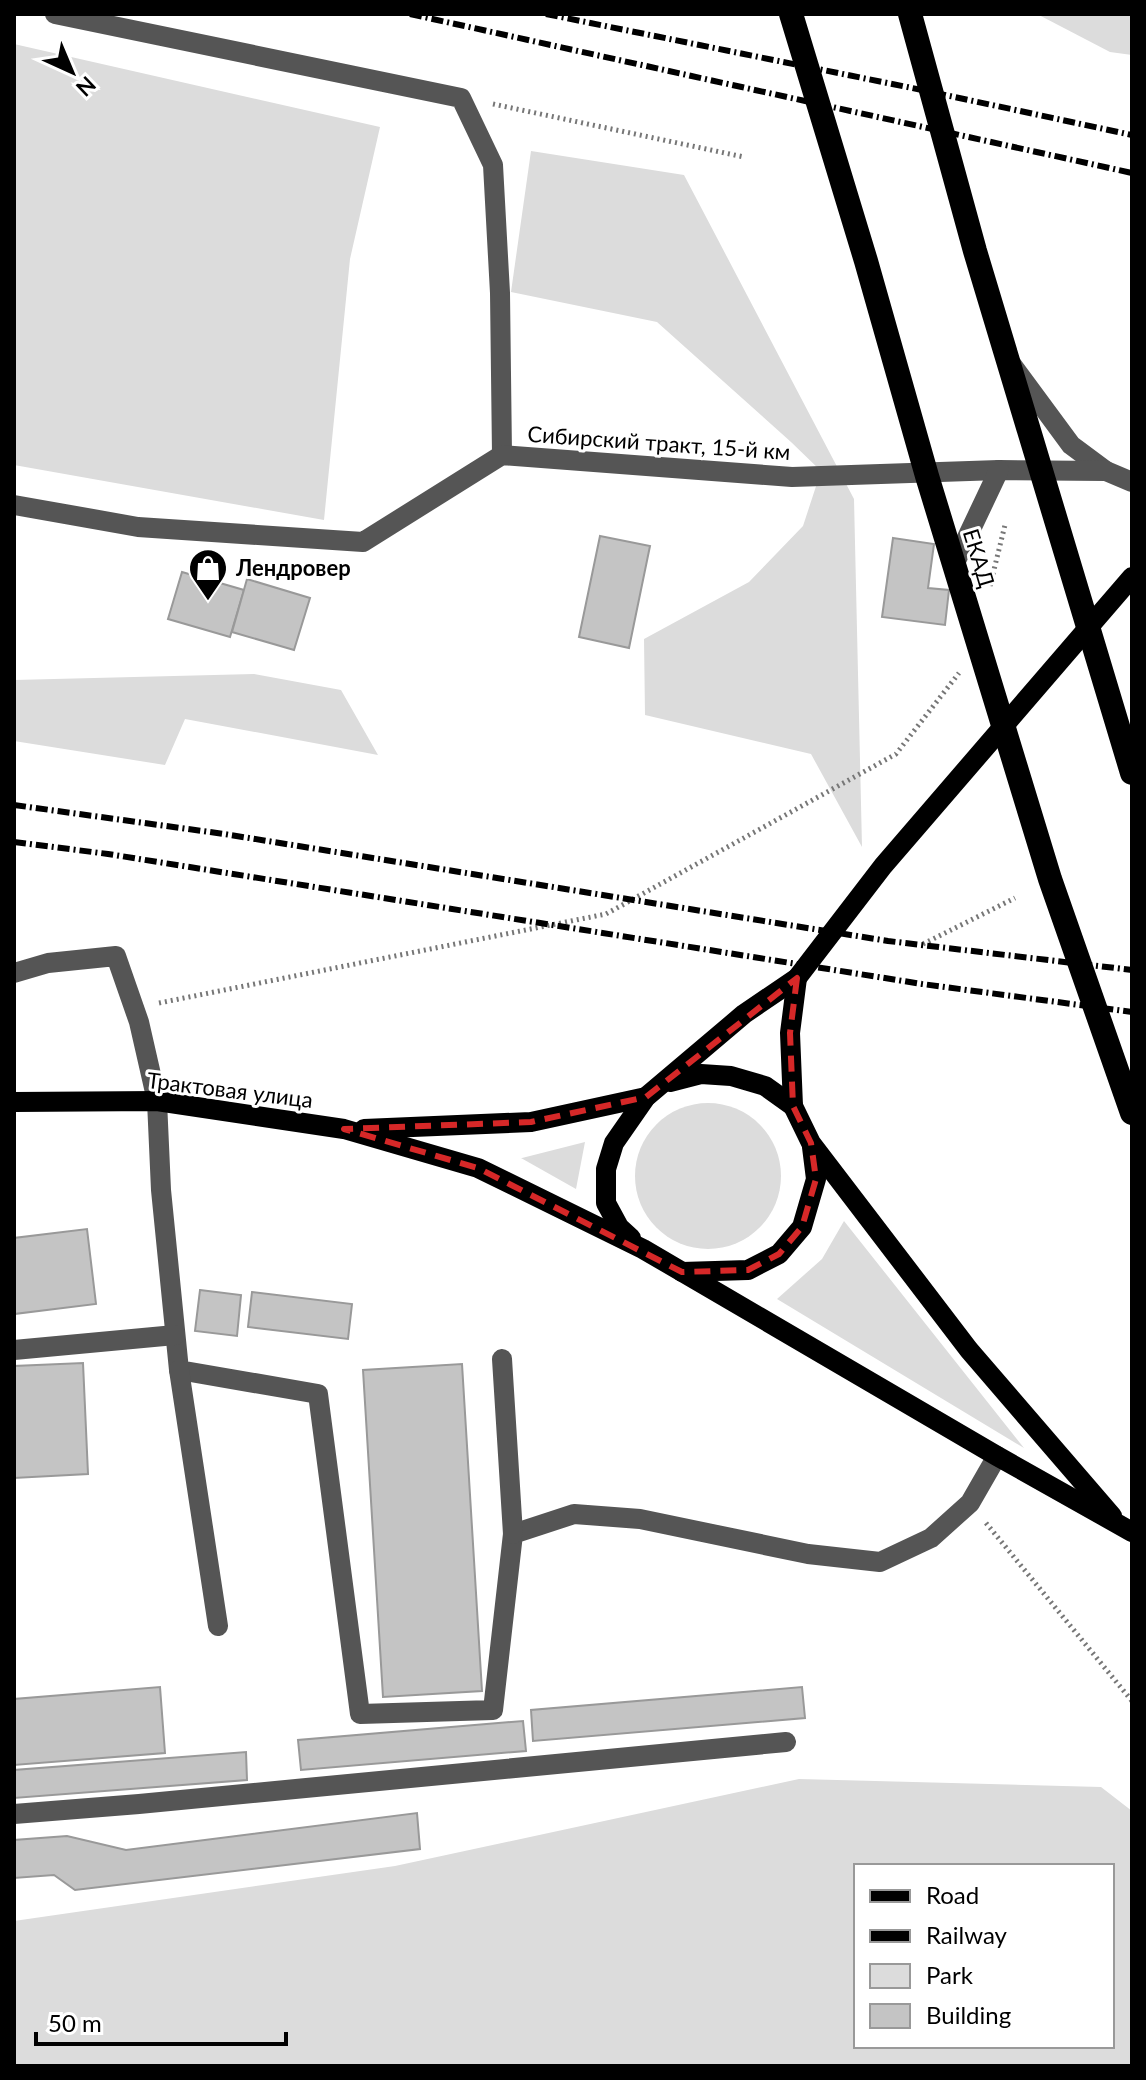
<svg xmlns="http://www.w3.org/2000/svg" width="1146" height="2080" viewBox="0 0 1146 2080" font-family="Lato,sans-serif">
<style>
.green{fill:#dcdcdc;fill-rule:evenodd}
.building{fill:#c4c4c4;stroke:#999;stroke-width:2}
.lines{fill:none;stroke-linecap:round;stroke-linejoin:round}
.path{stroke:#777;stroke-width:5;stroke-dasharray:2 4;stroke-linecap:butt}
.minor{stroke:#555;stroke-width:20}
.major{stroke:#000;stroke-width:20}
.highway{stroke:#000;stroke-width:24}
.rail{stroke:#000;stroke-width:6;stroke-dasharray:12 4 2 4;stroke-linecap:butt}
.marked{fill:none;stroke:#d62828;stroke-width:6;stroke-dasharray:16 10;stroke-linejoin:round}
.labels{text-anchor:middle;stroke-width:6;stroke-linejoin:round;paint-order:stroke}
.street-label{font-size:22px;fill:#000;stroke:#fff}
.poi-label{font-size:22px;font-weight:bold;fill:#000;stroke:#fff;text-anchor:start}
</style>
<rect width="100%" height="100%" fill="#fff"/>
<g class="green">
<path d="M 1037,14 L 1132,14 L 1132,55 L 1110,52 Z"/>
<path d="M 14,44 L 380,127 L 350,259 L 324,520 L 14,465 Z"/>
<path d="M 531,151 L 684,175 L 854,499 L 862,847 L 811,754 L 645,715 L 644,639 L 749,582 L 803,526 L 821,471 L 791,442 L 657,322 L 511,292 Z"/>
<path d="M 254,674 L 341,690 L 378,755 L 185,719 L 165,765 L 14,741 L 14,680 Z"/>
<circle cx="708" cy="1176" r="73"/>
<path d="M 585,1142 L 576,1189 L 521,1158 L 522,1158 Z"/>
<path d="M 844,1221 L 1024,1448 L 777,1299 L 822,1259 Z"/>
<path d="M 799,1779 L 1101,1787 L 1132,1811 L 1132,2066 L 14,2066 L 14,1921 L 395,1866 ZM 1112,1866 L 1112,2046 L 856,2046 L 856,1866 Z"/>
</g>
<g class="building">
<path d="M 600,536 L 650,546 L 629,648 L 579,637 Z"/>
<path d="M 893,538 L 934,544 L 928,588 L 949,590 L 945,625 L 882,617 Z"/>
<path d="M 182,572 L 244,590 L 230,637 L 168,619 Z"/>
<path d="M 247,579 L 310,598 L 294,650 L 232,632 Z"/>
<path d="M 87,1229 L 96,1304 L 14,1314 L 14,1238 Z"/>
<path d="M 200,1290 L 241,1295 L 237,1336 L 195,1331 Z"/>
<path d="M 252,1292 L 352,1304 L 348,1339 L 248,1327 Z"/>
<path d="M 83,1363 L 88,1474 L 14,1478 L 14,1366 Z"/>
<path d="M 462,1364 L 482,1691 L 383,1697 L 363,1370 Z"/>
<path d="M 160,1687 L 165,1753 L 14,1765 L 14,1699 Z"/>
<path d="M 802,1687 L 805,1718 L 533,1741 L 531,1710 Z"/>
<path d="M 523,1721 L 526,1751 L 301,1770 L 298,1740 Z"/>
<path d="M 246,1752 L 247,1780 L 14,1798 L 14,1770 Z"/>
<path d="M 417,1813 L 420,1849 L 75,1890 L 54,1875 L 14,1878 L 14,1840 L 67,1836 L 126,1850 Z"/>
</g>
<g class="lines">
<g class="path">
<path d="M 493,104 L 744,157"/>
<path d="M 990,586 L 1005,525"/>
<path d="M 923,944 L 1015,898"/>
<path d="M 159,1003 L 606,914 L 896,754 L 959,673"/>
<path d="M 986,1523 L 1132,1701"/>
</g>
<g class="minor">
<path d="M 55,14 L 461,98 L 493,165 L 500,293 L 502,455"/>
<path d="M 1012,365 L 1071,445 L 1106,471"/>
<path d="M 14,505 L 138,527 L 363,542 L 502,455 L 792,477 L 999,470 L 1106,471 L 1132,482"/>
<path d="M 954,565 L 999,470"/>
<path d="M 14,973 L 48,963 L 116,956 L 139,1022 L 157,1101 L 161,1190 L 179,1370 L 318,1394 L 360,1714 L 493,1710 L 513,1534 L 574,1514 L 640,1519 L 808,1554 L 880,1562 L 931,1538 L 970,1503 L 997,1456"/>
<path d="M 14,1350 L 175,1335"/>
<path d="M 502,1359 L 513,1534"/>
<path d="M 179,1370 L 218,1626"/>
<path d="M 14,1814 L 139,1804 L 786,1742"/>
</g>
<g class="major">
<path d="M 797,978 L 790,1033 L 793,1106 L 811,1143 L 969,1350 L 1112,1516"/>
<path d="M 670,1082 L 701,1074 L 731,1076 L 765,1086 L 793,1106"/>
<path d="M 14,1102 L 157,1101 L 344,1129 L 478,1168 L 643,1249 L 997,1456 L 1132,1532"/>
<path d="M 364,1129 L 531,1122 L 646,1097"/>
<path d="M 631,1238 L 619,1227 L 606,1203 L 606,1169 L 614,1143 L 646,1097 L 744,1014 L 797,978 L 883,866 L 1132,577"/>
<path d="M 682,1272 L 748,1270 L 779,1254 L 802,1227 L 816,1179 L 812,1147"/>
</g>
<g class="highway">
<path d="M 791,14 L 866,261 L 927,476 L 1050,879 L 1132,1113"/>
<path d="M 910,14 L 975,251 L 1132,773"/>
</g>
<g class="rail">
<path d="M 410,14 L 1132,173"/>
<path d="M 546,14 L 922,90 L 1132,135"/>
<path d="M 14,805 L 224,834 L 888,941 L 1132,970"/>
<path d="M 14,842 L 108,854 L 922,984 L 1132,1012"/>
</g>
</g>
<path class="marked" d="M 797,978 L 790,1033 L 793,1106 L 811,1143 L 816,1179 L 802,1227 L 779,1254 L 748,1270 L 682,1272 L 478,1168 L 344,1129 L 531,1122 L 646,1097 Z"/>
<defs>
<g id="shop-pin" transform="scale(2)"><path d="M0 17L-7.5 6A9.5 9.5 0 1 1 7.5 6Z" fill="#000" stroke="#fff"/><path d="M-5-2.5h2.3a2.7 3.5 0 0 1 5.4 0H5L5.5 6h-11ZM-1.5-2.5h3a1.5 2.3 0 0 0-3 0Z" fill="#fff"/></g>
</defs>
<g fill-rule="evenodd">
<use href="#shop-pin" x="208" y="568"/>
</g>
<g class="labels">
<g class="street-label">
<text transform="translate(659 443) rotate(4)" y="8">Сибирский тракт, 15-й км</text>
<text transform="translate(979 558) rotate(73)" y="8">ЕКАД</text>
<text transform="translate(230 1090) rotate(7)" y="8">Трактовая улица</text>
</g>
<g class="poi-label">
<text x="236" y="576">Лендровер</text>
</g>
</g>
<rect width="1146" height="2080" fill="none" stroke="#000000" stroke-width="32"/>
<rect x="854" y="1864" width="260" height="184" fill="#ffffff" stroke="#999999" stroke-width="2"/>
<rect x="870" y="1890" width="40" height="12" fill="#000000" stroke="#999999" stroke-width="2"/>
<text x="926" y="1904" font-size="24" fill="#000000">Road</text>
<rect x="870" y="1930" width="40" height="12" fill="#000000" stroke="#999999" stroke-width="2"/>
<text x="926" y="1944" font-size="24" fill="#000000">Railway</text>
<rect x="870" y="1964" width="40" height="24" fill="#dcdcdc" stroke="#999999" stroke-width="2"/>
<text x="926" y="1984" font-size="24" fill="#000000">Park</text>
<rect x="870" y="2004" width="40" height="24" fill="#c4c4c4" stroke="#999999" stroke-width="2"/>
<text x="926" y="2024" font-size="24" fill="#000000">Building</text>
<g transform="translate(72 72) rotate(136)" stroke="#ffffff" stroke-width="6" paint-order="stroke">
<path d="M0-6L14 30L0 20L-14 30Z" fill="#000000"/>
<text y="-12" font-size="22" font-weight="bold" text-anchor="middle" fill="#000000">N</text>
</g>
<path d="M36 2032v12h250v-12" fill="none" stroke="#000000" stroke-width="4"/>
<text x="48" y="2032" font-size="24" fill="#000000" stroke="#ffffff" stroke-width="6" paint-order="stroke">50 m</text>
</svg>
